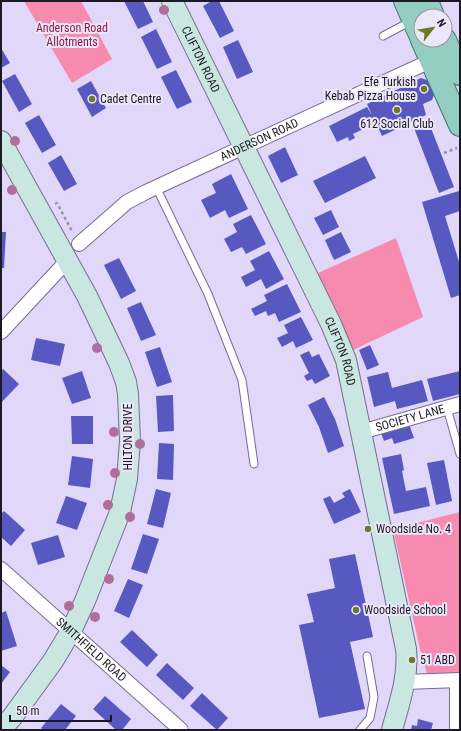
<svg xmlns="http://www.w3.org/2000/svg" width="461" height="731" viewBox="0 0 461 731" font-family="'Roboto Condensed',sans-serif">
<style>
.green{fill:#f78aaf}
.building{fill:#5858c1}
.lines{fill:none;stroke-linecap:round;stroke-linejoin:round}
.lane-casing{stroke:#786c91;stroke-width:9}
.street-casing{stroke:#786c91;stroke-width:16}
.secondary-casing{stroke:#786c91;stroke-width:22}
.primary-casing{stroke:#3b7871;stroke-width:24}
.path{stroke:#9991ac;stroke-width:2.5;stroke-dasharray:3 3;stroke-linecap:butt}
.lane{stroke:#fff;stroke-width:7}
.street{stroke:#fff;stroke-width:14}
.secondary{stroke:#c9e6e1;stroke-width:20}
.primary{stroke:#93cdc2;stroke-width:22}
.tree{fill:#b16e9a}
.poi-dot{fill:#6c7b29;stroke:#ece7f8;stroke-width:1.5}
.labels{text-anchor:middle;stroke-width:4;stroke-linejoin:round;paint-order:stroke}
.park-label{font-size:12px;fill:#8a194c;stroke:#ece7f8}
.street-label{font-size:12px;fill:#1c1826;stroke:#ece7f8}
.poi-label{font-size:12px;fill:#1c1826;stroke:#ece7f8;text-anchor:start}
</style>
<rect width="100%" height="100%" fill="#e1d7f9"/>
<g class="green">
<path d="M 24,1 L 81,1 L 112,59 L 72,83 Z"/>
<path d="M 396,238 L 423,317 L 353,350 L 318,273 Z"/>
<path d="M 460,512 L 460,674 L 428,676 L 422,658 L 393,529 Z"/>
</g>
<g class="building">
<path d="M 124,1 L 143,1 L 153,22 L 138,29 Z"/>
<path d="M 212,1 L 219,1 L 234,31 L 220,38 L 203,6 Z"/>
<path d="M 156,29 L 172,62 L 157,69 L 141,37 Z"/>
<path d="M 238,40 L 253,72 L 237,79 L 223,47 Z"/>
<path d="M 1,48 L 10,63 L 1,68 Z"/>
<path d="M 176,70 L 192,102 L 177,109 L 161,77 Z"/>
<path d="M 15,74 L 32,104 L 19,112 L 2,81 Z"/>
<path d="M 421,78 L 427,80 L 434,95 L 432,100 L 423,104 L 426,115 L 382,136 L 376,123 L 353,134 L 355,138 L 349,141 L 348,137 L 337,142 L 329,126 L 367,107 L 372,115 L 367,104 Z"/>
<path d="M 91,81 L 106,108 L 92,117 L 77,89 Z"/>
<path d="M 39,115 L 56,145 L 42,153 L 25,123 Z"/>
<path d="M 429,123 L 454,187 L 439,193 L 414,128 Z"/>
<path d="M 285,147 L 298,175 L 281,183 L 268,156 Z"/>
<path d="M 61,155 L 77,184 L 64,191 L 48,163 Z"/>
<path d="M 365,156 L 376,178 L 325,203 L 313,181 Z"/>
<path d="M 231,174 L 248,209 L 229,218 L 225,210 L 210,218 L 201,200 L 216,193 L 212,184 Z"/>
<path d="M 459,191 L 460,196 L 460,211 L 445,216 L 460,265 L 460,295 L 451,298 L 422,202 Z"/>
<path d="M 331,210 L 339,227 L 323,235 L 314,218 Z"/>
<path d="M 251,215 L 266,244 L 246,254 L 242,247 L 231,252 L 224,239 L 237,232 L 233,224 Z"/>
<path d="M 1,232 L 6,232 L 4,268 L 1,268 Z"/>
<path d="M 341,232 L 351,252 L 334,260 L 325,240 Z"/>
<path d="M 269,251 L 284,279 L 266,289 L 261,279 L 246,287 L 241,277 L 255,270 L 250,261 Z"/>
<path d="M 119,258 L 136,291 L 121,299 L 104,265 Z"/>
<path d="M 287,284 L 301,312 L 279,322 L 275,313 L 268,316 L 266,311 L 255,316 L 251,309 L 267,301 L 264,295 Z"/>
<path d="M 141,302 L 156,335 L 141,341 L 127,308 Z"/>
<path d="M 301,317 L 313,340 L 296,348 L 293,341 L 282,347 L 277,338 L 288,333 L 284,325 Z"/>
<path d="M 36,338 L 65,344 L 60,366 L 31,360 Z"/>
<path d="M 370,345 L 379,365 L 367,370 L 359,350 Z"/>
<path d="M 160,347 L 172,382 L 157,387 L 145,352 Z"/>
<path d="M 309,351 L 312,357 L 319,354 L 330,376 L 315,384 L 312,379 L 307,381 L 304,376 L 309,373 L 300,355 Z"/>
<path d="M 3,369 L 19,384 L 1,403 L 1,371 Z"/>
<path d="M 82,371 L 91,398 L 72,404 L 62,378 Z"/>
<path d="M 460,371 L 460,394 L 433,401 L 427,379 Z"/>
<path d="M 388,372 L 392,388 L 422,380 L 428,401 L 397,409 L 395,401 L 374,407 L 367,377 Z"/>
<path d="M 173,395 L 174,431 L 158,432 L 156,396 Z"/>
<path d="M 324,397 L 335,419 L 344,446 L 328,453 L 319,427 L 308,405 Z"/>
<path d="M 71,416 L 93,416 L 93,444 L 72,444 Z"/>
<path d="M 409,424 L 414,438 L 394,444 L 392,438 L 384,441 L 381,433 Z"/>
<path d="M 159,443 L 174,444 L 173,480 L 157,479 Z"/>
<path d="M 401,454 L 404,470 L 402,471 L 406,491 L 426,487 L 430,506 L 394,514 L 382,458 Z"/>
<path d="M 72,456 L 93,459 L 90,488 L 68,485 Z"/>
<path d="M 444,460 L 452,501 L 436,505 L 427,463 Z"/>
<path d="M 156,489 L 171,493 L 163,528 L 147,524 Z"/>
<path d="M 350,489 L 361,512 L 334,524 L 323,499 L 330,496 L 334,503 L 345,497 L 342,493 Z"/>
<path d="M 66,496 L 87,503 L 77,530 L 56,523 Z"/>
<path d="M 4,511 L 25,530 L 11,546 L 1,537 L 1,514 Z"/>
<path d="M 143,534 L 159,539 L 147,574 L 131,569 Z"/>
<path d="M 58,535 L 65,557 L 38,565 L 31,543 Z"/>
<path d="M 355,554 L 373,637 L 350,642 L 365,709 L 319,718 L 299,625 L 314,622 L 307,594 L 335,588 L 329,559 Z"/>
<path d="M 128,579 L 143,585 L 129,618 L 114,611 Z"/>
<path d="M 6,611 L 17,646 L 1,651 L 1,613 Z"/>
<path d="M 132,630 L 158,655 L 147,667 L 120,642 Z"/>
<path d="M 167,663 L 194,688 L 183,700 L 156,675 Z"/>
<path d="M 1,665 L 10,672 L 1,684 Z"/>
<path d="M 202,693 L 228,718 L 217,730 L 190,706 Z"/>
<path d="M 105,696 L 131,719 L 122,730 L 116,730 L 93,709 Z"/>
<path d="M 61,704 L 76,716 L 65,730 L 43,730 L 41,728 Z"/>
<path d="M 418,719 L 433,723 L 431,730 L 411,730 L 412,725 L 417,726 Z"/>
</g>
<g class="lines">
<g class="lane-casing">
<g id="lane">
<path d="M 383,36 L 411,21"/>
<path d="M 156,187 L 208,294 L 242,380 L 254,464"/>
<path d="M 447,408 L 460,454"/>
<path d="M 360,730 L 370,718 L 374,697 L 367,656"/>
</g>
</g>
<g class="street-casing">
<g id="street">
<path id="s1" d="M 79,244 L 127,202 L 146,192 L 439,57"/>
<path d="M 1,332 L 67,261"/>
<path id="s2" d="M 361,432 L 460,404"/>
<path id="s3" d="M 1,569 L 181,730"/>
<path d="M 457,681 L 457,730"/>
<path d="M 404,682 L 460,680"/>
</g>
</g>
<g class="secondary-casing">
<g id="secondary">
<path id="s4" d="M 172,1 L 331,324 L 346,360 L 406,649 C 409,676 399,704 392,730"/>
<path d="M 1,141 L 87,296 L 119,363 L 126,382 L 128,394 L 130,441 L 127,479 L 120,512 L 85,601 L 71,631 L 53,661 L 13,716 L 1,730"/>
</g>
</g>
<g class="primary-casing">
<g id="primary">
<path d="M 405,1 L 421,37"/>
<path d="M 427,1 L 433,16"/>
<path d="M 422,40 L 460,125"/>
<path d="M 445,40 L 460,74"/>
</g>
</g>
<g class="path">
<path d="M 444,153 L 457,148"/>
<path d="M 55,204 L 57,203 L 73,233"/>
</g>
<use href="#lane" class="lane"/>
<use href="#street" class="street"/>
<use href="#secondary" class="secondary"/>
<use href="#primary" class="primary"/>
</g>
<g class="tree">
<circle cx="164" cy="10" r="5"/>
<circle cx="15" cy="141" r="5"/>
<circle cx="12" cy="190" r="5"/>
<circle cx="97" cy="348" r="5"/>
<circle cx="114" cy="432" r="5"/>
<circle cx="140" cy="444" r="5"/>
<circle cx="115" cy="473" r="5"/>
<circle cx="108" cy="505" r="5"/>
<circle cx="130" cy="517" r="5"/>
<circle cx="109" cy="579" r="5"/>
<circle cx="69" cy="606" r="5"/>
<circle cx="95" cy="617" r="5"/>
</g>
<g class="poi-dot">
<circle cx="424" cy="89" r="4"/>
<circle cx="92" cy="99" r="4"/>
<circle cx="397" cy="110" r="4"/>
<circle cx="368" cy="529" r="4"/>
<circle cx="356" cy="610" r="4"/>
<circle cx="412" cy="660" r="4"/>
</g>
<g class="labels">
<g class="park-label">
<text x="72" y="32">Anderson Road<tspan x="72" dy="14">Allotments</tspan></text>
</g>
<g class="street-label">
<text dy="4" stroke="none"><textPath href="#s4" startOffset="65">CLIFTON ROAD</textPath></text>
<text dy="4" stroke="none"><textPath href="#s1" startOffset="210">ANDERSON ROAD</textPath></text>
<text dy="4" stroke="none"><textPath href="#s4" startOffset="389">CLIFTON ROAD</textPath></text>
<text dy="4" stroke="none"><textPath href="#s2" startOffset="51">SOCIETY LANE</textPath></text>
<text transform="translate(128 437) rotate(-90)" y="4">HILTON DRIVE</text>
<text dy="4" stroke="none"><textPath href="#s3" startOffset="121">SMITHFIELD ROAD</textPath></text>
</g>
<g class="poi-label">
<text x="416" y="86" text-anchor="end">Efe Turkish<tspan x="416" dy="14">Kebab Pizza House</tspan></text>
<text x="100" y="103">Cadet Centre</text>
<text x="397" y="128" text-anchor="middle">612 Social Club</text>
<text x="376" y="533">Woodside No. 4</text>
<text x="364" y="614">Woodside School</text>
<text x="420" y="664">51 ABD</text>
</g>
</g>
<rect width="461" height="731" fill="none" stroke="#1c1826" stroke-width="4"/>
<g transform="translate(433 28) rotate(59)"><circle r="19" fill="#ece7f8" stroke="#9994a4"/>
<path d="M0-3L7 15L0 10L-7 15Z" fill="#6c7b29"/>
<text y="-6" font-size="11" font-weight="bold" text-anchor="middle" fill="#1c1826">N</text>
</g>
<path d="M10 715v6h101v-6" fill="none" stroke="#1c1826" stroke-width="2"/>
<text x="16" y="715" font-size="12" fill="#1c1826" stroke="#ece7f8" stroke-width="3" paint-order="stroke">50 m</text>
</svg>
